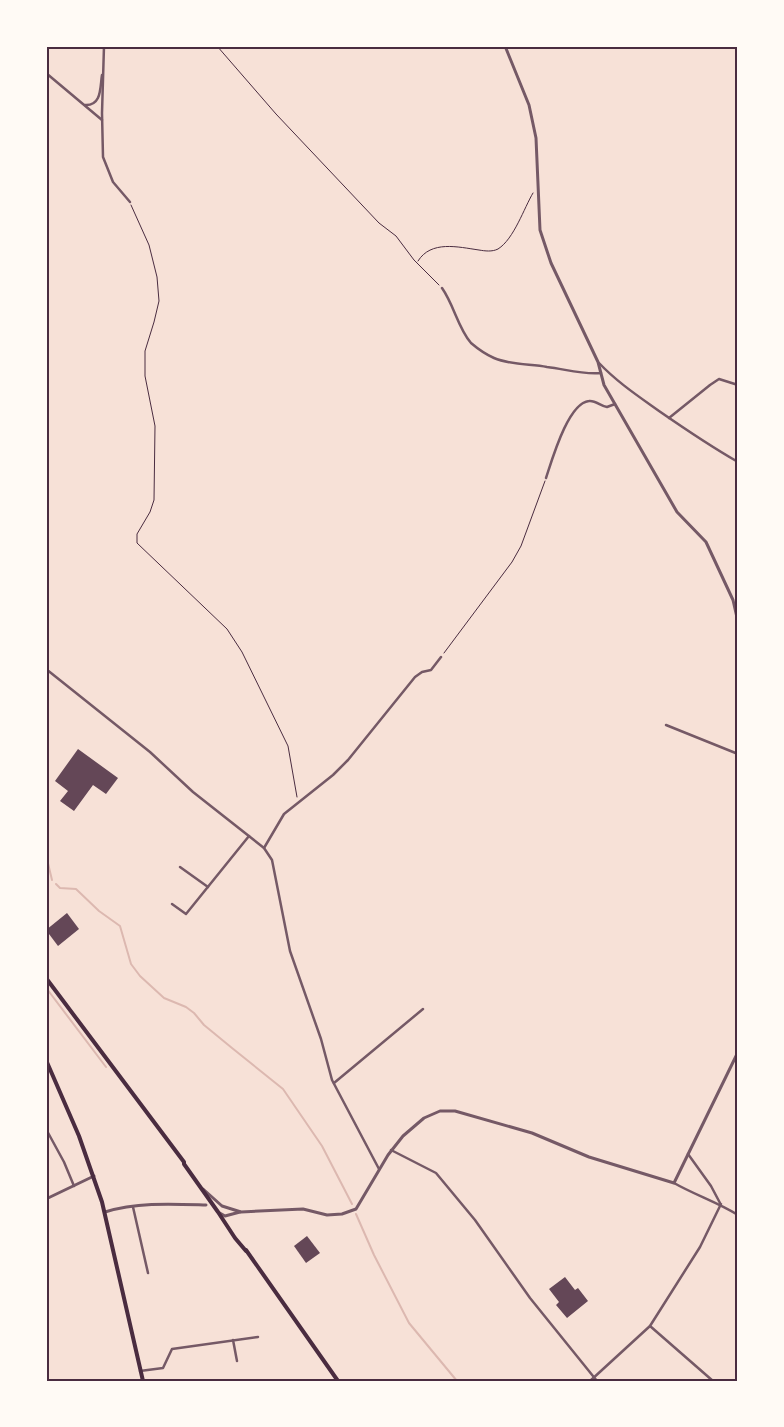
<svg xmlns="http://www.w3.org/2000/svg" width="784" height="1427" viewBox="0 0 784 1427" font-family="'DejaVu Sans',sans-serif">
<style>
.lines{fill:none;stroke-linecap:round;stroke-linejoin:round}
.stream{stroke:#dcb8b0;stroke-width:2}
.building{fill:#644757}
.path{stroke:#4a2c40;stroke-width:1}
.minor{stroke:#755966;stroke-width:2.5}
.tertiary{stroke:#755966;stroke-width:3}
.secondary{stroke:#4a2c40;stroke-width:4}
.primary{stroke:#4a2c40;stroke-width:4}
.neatline{fill:none;stroke:#4a2c40;stroke-width:2}
</style>
<rect width="100%" height="100%" fill="#f7e1d7"/>
<g class="lines">
<g class="stream">
<path d="M 46,855 L 52,880"/>
<path d="M 56,884 L 60,888 L 76,889 L 99,911 L 120,926 L 131,964 L 140,976 L 164,998 L 186,1007 L 194,1013 L 204,1025 L 232,1048 L 283,1089 L 322,1146 L 352,1204"/>
<path d="M 47,989 L 106,1067"/>
<path d="M 356,1214 L 374,1255 L 409,1323 L 457,1381"/>
</g>
</g>
<g class="building">
<path d="M 78,749 L 118,778 L 106,794 L 93,785 L 74,811 L 60,801 L 68,791 L 55,781 Z"/>
<path d="M 67,913 L 79,929 L 58,946 L 46,930 Z"/>
<path d="M 307,1236 L 320,1253 L 306,1263 L 294,1246 Z"/>
<path d="M 565,1277 L 575,1290 L 578,1288 L 588,1301 L 567,1318 L 556,1305 L 559,1302 L 549,1289 Z"/>
</g>
<g class="lines">
<g class="path">
<path d="M 217,46 L 276,114 L 379,223 L 396,236 L 414,260 L 439,285"/>
<path d="M 131,205 L 149,245 L 157,277 L 159,301 L 154,322 L 145,351 L 145,376 L 155,426 L 154,500 L 150,512 L 137,534 L 137,543 L 227,629 L 242,652 L 288,746 L 297,797"/>
<path d="M 418,261 C 431,240 458,247 479,250 C 485,251 492,252 498,249 C 514,239 524,208 533,193"/>
<path d="M 444,653 L 512,562 L 521,546 L 545,481"/>
</g>
<g class="minor">
<path d="M 104,46 L 102,113 L 103,157 L 113,182 L 130,202"/>
<path d="M 46,73 L 102,120"/>
<path d="M 85,105 C 102,106 100,87 102,75"/>
<path d="M 442,288 C 454,305 458,328 471,343 C 478,349 485,354 494,358 C 510,365 530,364 547,367 C 565,369 583,375 601,373"/>
<path d="M 599,363 C 617,382 638,396 659,411 C 685,429 710,446 738,462"/>
<path d="M 669,418 L 710,385 L 719,379 L 738,385"/>
<path d="M 546,478 C 552,460 568,403 589,401 C 595,400 601,406 607,407 L 615,404"/>
<path d="M 46,669 L 150,752 L 193,792 L 264,848 L 272,860 L 290,951 L 321,1039 L 332,1080 L 379,1169"/>
<path d="M 666,725 L 738,754"/>
<path d="M 264,848 L 284,814 L 333,775 L 348,760 L 415,677 L 422,672 L 431,670 L 441,657"/>
<path d="M 180,867 L 208,887"/>
<path d="M 172,904 L 186,914 L 249,836"/>
<path d="M 334,1083 L 423,1009"/>
<path d="M 46,1129 L 64,1162 L 74,1186"/>
<path d="M 391,1150 L 436,1173 L 475,1220 L 530,1298 L 597,1381"/>
<path d="M 688,1154 L 711,1186 L 720,1203"/>
<path d="M 674,1183 C 695,1195 717,1202 738,1215"/>
<path d="M 133,1207 L 148,1273"/>
<path d="M 650,1326 L 713,1381"/>
<path d="M 233,1340 L 237,1361"/>
<path d="M 140,1371 L 163,1368 L 172,1349 L 258,1337"/>
<path d="M 590,1381 L 650,1326 L 700,1247 L 721,1204"/>
</g>
<g class="tertiary">
<path d="M 505,46 L 529,105 L 536,138 L 540,230 L 551,263 L 598,362 L 604,385 L 677,512 L 706,542 L 733,600 L 738,622"/>
<path d="M 203,1189 L 222,1206 L 241,1212 L 303,1209 L 327,1215 L 342,1214 L 356,1209 L 388,1155 L 403,1136 L 424,1118 L 440,1111 L 455,1111 L 532,1133 L 589,1157 L 674,1183 L 738,1052"/>
<path d="M 46,1199 L 94,1176"/>
<path d="M 105,1212 C 137,1202 173,1204 206,1205"/>
<path d="M 218,1212 L 225,1216 L 240,1212"/>
</g>
<path class="secondary" d="M 46,1060 L 79,1136 L 102,1202 L 143,1381"/>
<g class="primary">
<path d="M 46,978 L 184,1162 L 184,1164 L 218,1212 L 235,1238 L 246,1251"/>
<path d="M 246,1250 L 338,1381"/>
</g>
</g>
<rect width="784" height="1427" fill="none" stroke="#fffaf5" stroke-width="95"/>
<rect x="48" y="48" width="688" height="1332" class="neatline"/>
</svg>
